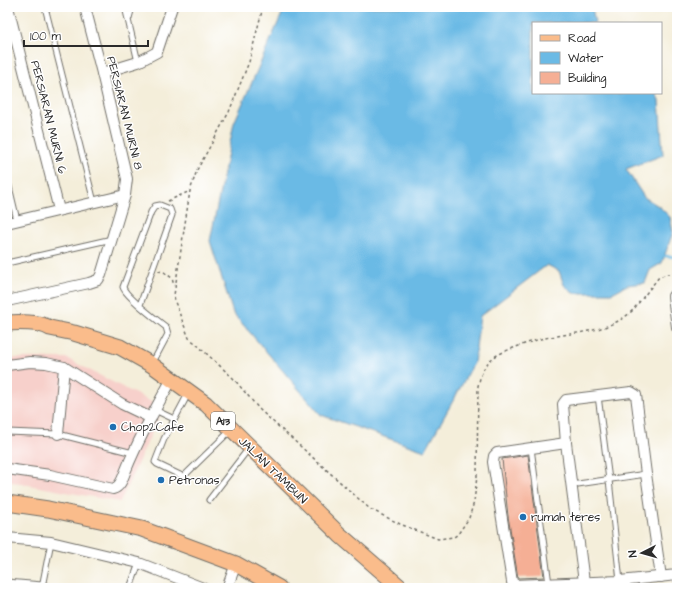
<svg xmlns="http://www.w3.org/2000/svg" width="684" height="595" viewBox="0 0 684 595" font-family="'Architects Daughter',sans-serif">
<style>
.built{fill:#f7d0cb}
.water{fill:#6bbae5;stroke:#4b7288}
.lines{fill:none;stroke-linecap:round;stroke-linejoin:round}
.stream{stroke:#6bbae5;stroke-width:2.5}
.building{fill:#f5af95}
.lane-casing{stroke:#716f68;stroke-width:7}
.street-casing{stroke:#716f68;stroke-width:12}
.primary-casing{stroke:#716f68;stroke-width:17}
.path{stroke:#716f68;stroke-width:1.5;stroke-dasharray:3 3;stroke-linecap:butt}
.lane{stroke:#fff;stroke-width:5}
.street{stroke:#fff;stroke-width:10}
.primary{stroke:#fabc8b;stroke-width:15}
.poi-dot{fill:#1f6fb2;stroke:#fff;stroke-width:1.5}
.labels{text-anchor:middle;stroke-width:3;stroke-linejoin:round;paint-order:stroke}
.shield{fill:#fff;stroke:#6b6b6b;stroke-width:1}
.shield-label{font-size:11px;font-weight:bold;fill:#2b2b2b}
.street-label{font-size:12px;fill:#2b2b2b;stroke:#fff}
.poi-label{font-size:12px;fill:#2b2b2b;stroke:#fff;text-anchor:start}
</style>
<rect width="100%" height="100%" fill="#fff"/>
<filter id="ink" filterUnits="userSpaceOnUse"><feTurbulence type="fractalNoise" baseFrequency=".025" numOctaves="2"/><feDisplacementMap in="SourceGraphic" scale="8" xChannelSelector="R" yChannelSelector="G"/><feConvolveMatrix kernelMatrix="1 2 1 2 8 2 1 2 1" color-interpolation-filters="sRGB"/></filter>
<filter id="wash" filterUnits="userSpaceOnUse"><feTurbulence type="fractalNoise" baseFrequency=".012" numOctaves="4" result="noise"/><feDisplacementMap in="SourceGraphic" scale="16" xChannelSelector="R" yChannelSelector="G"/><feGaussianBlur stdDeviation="0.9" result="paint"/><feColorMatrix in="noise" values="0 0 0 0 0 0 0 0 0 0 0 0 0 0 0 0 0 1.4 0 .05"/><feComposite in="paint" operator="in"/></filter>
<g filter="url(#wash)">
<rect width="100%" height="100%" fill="#f4eeda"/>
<path class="built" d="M 7,358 L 66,358 L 163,408 L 120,502 L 7,481 Z"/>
<path class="water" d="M 285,7 L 592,7 L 595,23 L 533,23 L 533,93 L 656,93 L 659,101 L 663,155 L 626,169 L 644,197 L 660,207 L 670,217 L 673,232 L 662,263 L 650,270 L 645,283 L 627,285 L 612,293 L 573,293 L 564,285 L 559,271 L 547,265 L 480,316 L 474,363 L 425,451 L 321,415 L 233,313 L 210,241 L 234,123 Z"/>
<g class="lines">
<path class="stream" d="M 665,256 L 677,257"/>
</g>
<g id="blocks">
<path class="building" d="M 528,455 L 544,577 L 518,578 L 508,516 L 502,459 Z"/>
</g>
</g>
<g filter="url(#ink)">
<use href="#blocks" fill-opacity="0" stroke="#716f68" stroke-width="1"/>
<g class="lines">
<g class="lane-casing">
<g id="lane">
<path d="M 45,7 L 94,202"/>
<path d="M 125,7 L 138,62"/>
<path d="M 129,18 L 132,7"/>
<path d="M 7,178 L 17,220"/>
<path d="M 7,263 L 112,239"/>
<path d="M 140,305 L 172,215 L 170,209 L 160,205 L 155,206 L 151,212 L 123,287 C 125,296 157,320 166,327 L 168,334 L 152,364"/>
<path d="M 188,394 L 164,439 L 155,462 L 157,464 L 182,476 L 184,476 L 231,430"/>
<path d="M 598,396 L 609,480 L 620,581"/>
<path d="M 155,410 L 174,419"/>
<path d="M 7,432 L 58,434 L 133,453"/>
<path d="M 531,448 L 549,584"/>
<path d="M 571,485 L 646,474"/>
<path d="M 209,500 L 249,448"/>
<path d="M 7,582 L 42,585 L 54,588"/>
<path d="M 42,587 L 51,542"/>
<path d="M 130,588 L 139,563"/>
</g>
</g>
<g class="street-casing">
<g id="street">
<path d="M 8,7 L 59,210"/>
<path d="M 102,73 L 138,62 L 157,52 L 172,7"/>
<path d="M 7,223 L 125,195"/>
<path d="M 677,292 L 673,296 L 677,327"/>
<path d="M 7,301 L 89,283 L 98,280 L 101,275 L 125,195 L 127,179 L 102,73 L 85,7"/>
<path d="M 7,365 L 30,362 L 46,363 L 64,367 L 122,404 L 151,418"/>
<path d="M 58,434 L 64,367"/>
<path d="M 7,469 L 50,475 L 113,489 C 121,487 123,477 126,470 C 139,438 155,409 172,379"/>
<path d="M 7,538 L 51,542 L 139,563 L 203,588"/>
<path d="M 584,582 L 566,443 L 563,404 L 566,400 L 631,392 L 636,395 L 646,474 L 661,577"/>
<path d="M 513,585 L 620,581 L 677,575"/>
<path d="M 227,588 L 236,564"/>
<path d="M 513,588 L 493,462 L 494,456 L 497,453 L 566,443"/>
</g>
</g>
<g class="primary-casing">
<g id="primary">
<path d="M 7,323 C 18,322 40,322 50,328 L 74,333 L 120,347 L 152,365 L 206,404 L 340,535 L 401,588"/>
<path d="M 7,503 L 48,509 L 142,529 L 236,564 L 279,588"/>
</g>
</g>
<g class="path">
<path d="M 263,7 L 249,62 L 229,112 L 197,170 L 190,191 L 174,295 L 175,302 L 189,338 L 194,342 L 233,378 L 260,410 L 370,509 L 400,524 L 438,539 L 454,537 L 458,534 L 469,518 L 474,502 L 477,476 L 478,386 C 480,378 482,370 487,364 C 493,355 506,351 516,347 C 525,344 535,340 545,338 C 575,332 610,333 633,310 L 659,277 L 667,274 L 677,274"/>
<path d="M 168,201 L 190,191"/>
<path d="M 158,271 L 164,272 L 172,278 L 174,286"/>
</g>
<use href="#lane" class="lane"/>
<use href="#street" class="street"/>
<use href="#primary" class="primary"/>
</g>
</g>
<g class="poi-dot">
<circle cx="113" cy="427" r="4"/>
<circle cx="161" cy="480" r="4"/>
<circle cx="523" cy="517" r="4"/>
</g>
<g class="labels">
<rect class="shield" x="211" y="412" width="24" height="18" rx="3"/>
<g class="shield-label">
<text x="223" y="425">A13</text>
</g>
<g class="street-label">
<text transform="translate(125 113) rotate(76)" y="4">PERSIARAN MURNI 8</text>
<text transform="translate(49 117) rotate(76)" y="4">PERSIARAN MURNI 6</text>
<text transform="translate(273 470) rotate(44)" y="4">JALAN TAMBUN</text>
</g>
<g class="poi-label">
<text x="121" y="431">Chop2Cafe</text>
<text x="169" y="484">Petronas</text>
<text x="531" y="521">rumah teres</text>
</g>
</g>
<rect width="684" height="595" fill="none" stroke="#fff" stroke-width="24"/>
<rect x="532" y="22" width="130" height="72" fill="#ffffff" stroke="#aaaaaa"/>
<rect x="540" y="35" width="20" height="6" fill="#fabc8b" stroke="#aaaaaa"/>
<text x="568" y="42" font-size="12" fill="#2b2b2b">Road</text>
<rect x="540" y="52" width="20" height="12" fill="#6bbae5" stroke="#aaaaaa"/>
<text x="568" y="62" font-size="12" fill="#2b2b2b">Water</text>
<rect x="540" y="72" width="20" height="12" fill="#f5af95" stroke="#aaaaaa"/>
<text x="568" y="82" font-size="12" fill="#2b2b2b">Building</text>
<g transform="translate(642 553) rotate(264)" stroke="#ffffff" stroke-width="3" paint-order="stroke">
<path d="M0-3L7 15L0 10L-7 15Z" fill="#2b2b2b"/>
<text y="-6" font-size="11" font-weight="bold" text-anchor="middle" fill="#2b2b2b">N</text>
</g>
<path d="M24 40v6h124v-6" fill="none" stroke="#2b2b2b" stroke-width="2"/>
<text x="30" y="40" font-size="12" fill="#2b2b2b" stroke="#ffffff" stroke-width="3" paint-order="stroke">100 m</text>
</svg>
